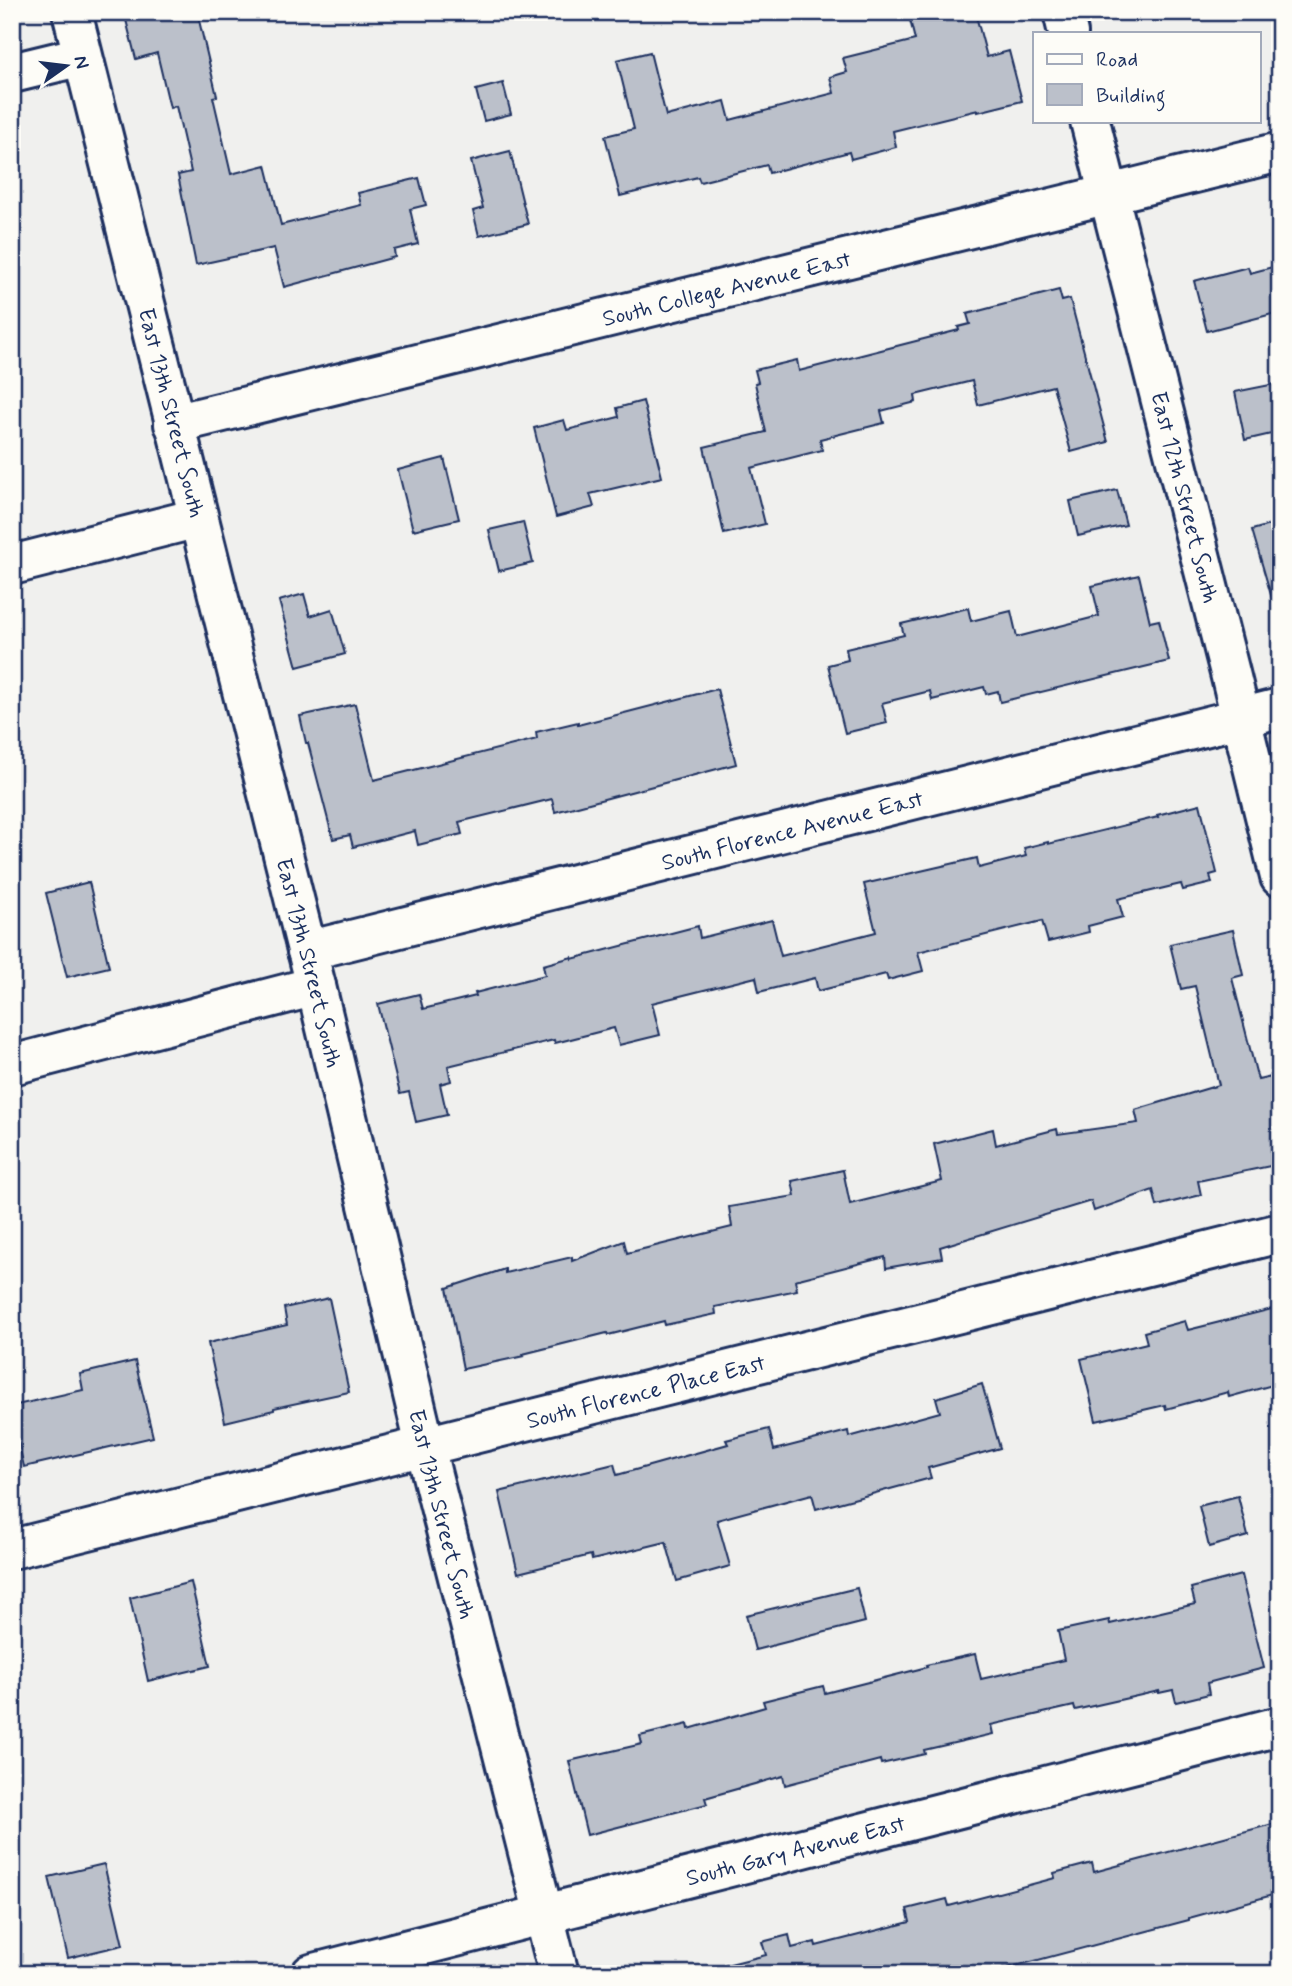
<svg xmlns="http://www.w3.org/2000/svg" width="1292" height="1986" viewBox="0 0 1292 1986" font-family="Mynerve,sans-serif">
<style>
.building{fill:#bbc0ca;stroke:#1b2f5e;stroke-width:2}
.lines{fill:none;stroke-linecap:round;stroke-linejoin:round}
.minor-casing{stroke:#1b2f5e;stroke-width:44}
.minor{stroke:#fdfcf7;stroke-width:38}
.labels{text-anchor:middle;stroke-width:7;stroke-linejoin:round;paint-order:stroke}
.street-label{font-size:23px;fill:#1b2f5e;stroke:#fdfcf7}
</style>
<rect width="100%" height="100%" fill="#f0f0ee"/>
<filter id="ink" filterUnits="userSpaceOnUse"><feTurbulence type="fractalNoise" baseFrequency=".0143" numOctaves="2"/><feDisplacementMap in="SourceGraphic" scale="14" xChannelSelector="R" yChannelSelector="G"/><feConvolveMatrix kernelMatrix="1 2 1 2 8 2 1 2 1" color-interpolation-filters="sRGB"/></filter>
<g filter="url(#ink)">
<g class="building">
<path d="M 124,12 L 197,12 L 217,96 L 213,97 L 231,174 L 266,165 L 281,225 L 361,205 L 358,193 L 419,178 L 426,205 L 410,209 L 418,244 L 394,250 L 395,257 L 284,287 L 274,248 L 196,265 L 178,175 L 191,172 L 176,106 L 170,108 L 157,53 L 136,59 Z"/>
<path d="M 908,12 L 975,12 L 987,57 L 1009,51 L 1022,101 L 978,112 L 978,110 L 893,131 L 896,147 L 851,159 L 849,152 L 769,173 L 767,165 L 700,182 L 698,177 L 620,196 L 605,136 L 634,129 L 617,60 L 650,52 L 666,116 L 725,101 L 730,120 L 834,93 L 830,77 L 847,72 L 843,58 L 915,40 Z"/>
<path d="M 503,83 L 511,114 L 484,121 L 476,90 Z"/>
<path d="M 510,151 L 528,224 L 479,236 L 473,211 L 483,208 L 471,161 Z"/>
<path d="M 1280,265 L 1280,312 L 1207,331 L 1194,281 L 1248,267 L 1250,273 Z"/>
<path d="M 1059,290 L 1062,301 L 1070,299 L 1108,442 L 1071,452 L 1053,386 L 978,405 L 972,381 L 915,395 L 916,402 L 881,411 L 884,423 L 820,439 L 822,450 L 751,468 L 765,524 L 724,534 L 704,447 L 766,432 L 755,383 L 758,382 L 755,370 L 797,360 L 799,371 L 959,330 L 958,327 L 970,324 L 967,314 Z"/>
<path d="M 1280,383 L 1280,432 L 1245,440 L 1235,392 Z"/>
<path d="M 643,401 L 662,477 L 590,494 L 594,507 L 556,517 L 534,428 L 564,420 L 567,430 L 619,417 L 617,408 Z"/>
<path d="M 444,458 L 459,519 L 413,530 L 398,470 Z"/>
<path d="M 1117,490 L 1126,525 L 1078,536 L 1070,501 Z"/>
<path d="M 523,522 L 533,563 L 499,571 L 489,530 Z"/>
<path d="M 1280,522 L 1280,601 L 1273,602 L 1252,530 Z"/>
<path d="M 1139,575 L 1150,622 L 1159,620 L 1169,661 L 1000,702 L 998,691 L 986,694 L 984,687 L 932,700 L 930,691 L 882,703 L 887,723 L 845,733 L 828,665 L 848,660 L 846,649 L 904,635 L 901,624 L 968,608 L 971,621 L 1011,611 L 1017,637 L 1099,616 L 1092,586 Z"/>
<path d="M 304,594 L 310,616 L 332,609 L 345,654 L 297,667 L 279,601 Z"/>
<path d="M 717,689 L 736,764 L 555,812 L 552,799 L 459,822 L 462,834 L 418,845 L 415,831 L 353,847 L 350,835 L 333,839 L 308,743 L 306,743 L 300,716 L 355,704 L 374,780 L 537,739 L 536,732 L 578,722 L 578,725 Z"/>
<path d="M 1200,804 L 1217,873 L 1210,875 L 1212,883 L 1183,890 L 1181,884 L 1118,899 L 1123,917 L 1088,926 L 1089,932 L 1048,942 L 1042,921 L 918,952 L 923,971 L 888,980 L 886,974 L 818,991 L 815,978 L 759,992 L 756,977 L 652,1003 L 660,1035 L 619,1045 L 614,1028 L 555,1043 L 554,1040 L 448,1066 L 451,1081 L 440,1084 L 447,1115 L 416,1122 L 409,1092 L 400,1094 L 378,1004 L 419,994 L 423,1009 L 476,996 L 475,993 L 545,975 L 543,965 L 572,957 L 572,959 L 698,926 L 700,938 L 772,920 L 781,956 L 876,932 L 864,884 L 977,858 L 979,868 L 1026,856 L 1024,848 L 1048,842 L 1048,844 L 1158,817 L 1157,815 Z"/>
<path d="M 89,882 L 109,967 L 67,977 L 46,893 Z"/>
<path d="M 1233,930 L 1243,975 L 1232,978 L 1258,1080 L 1276,1076 L 1280,1095 L 1280,1164 L 1198,1181 L 1201,1195 L 1157,1206 L 1153,1190 L 1094,1211 L 1091,1201 L 940,1247 L 942,1258 L 886,1268 L 885,1257 L 795,1280 L 797,1290 L 715,1307 L 716,1314 L 665,1325 L 664,1321 L 608,1335 L 607,1333 L 523,1354 L 524,1356 L 463,1369 L 447,1288 L 505,1269 L 505,1273 L 572,1257 L 572,1261 L 624,1241 L 627,1253 L 732,1227 L 729,1207 L 795,1196 L 792,1181 L 843,1170 L 850,1204 L 942,1181 L 934,1144 L 993,1129 L 996,1145 L 1057,1129 L 1058,1134 L 1138,1123 L 1135,1110 L 1219,1085 L 1195,986 L 1181,989 L 1170,944 Z"/>
<path d="M 329,1298 L 349,1392 L 274,1408 L 274,1410 L 225,1422 L 208,1343 L 287,1325 L 284,1308 Z"/>
<path d="M 1280,1307 L 1280,1383 L 1229,1397 L 1228,1392 L 1166,1409 L 1165,1405 L 1096,1421 L 1081,1359 L 1147,1343 L 1144,1332 L 1185,1321 L 1188,1330 Z"/>
<path d="M 135,1361 L 153,1437 L 24,1467 L 12,1414 L 12,1406 L 83,1390 L 80,1374 Z"/>
<path d="M 982,1384 L 1000,1448 L 928,1468 L 931,1478 L 816,1509 L 812,1494 L 717,1520 L 730,1566 L 677,1581 L 666,1542 L 592,1560 L 591,1555 L 518,1573 L 499,1492 L 614,1464 L 617,1475 L 728,1444 L 726,1440 L 769,1429 L 774,1450 L 848,1431 L 849,1437 L 940,1412 L 936,1398 Z"/>
<path d="M 1238,1496 L 1248,1536 L 1209,1547 L 1199,1506 Z"/>
<path d="M 1241,1575 L 1264,1668 L 1207,1683 L 1209,1694 L 1176,1702 L 1173,1690 L 1159,1693 L 1159,1691 L 1075,1710 L 1074,1706 L 991,1725 L 993,1734 L 924,1750 L 925,1754 L 881,1764 L 880,1760 L 785,1785 L 783,1776 L 705,1798 L 707,1804 L 587,1835 L 569,1761 L 642,1744 L 640,1736 L 688,1724 L 689,1729 L 765,1707 L 763,1701 L 823,1686 L 825,1693 L 927,1667 L 926,1665 L 975,1654 L 981,1679 L 1064,1660 L 1058,1631 L 1109,1620 L 1110,1624 L 1195,1604 L 1191,1588 Z"/>
<path d="M 191,1582 L 210,1666 L 148,1681 L 130,1598 Z"/>
<path d="M 857,1588 L 865,1622 L 755,1650 L 746,1615 Z"/>
<path d="M 1280,1822 L 1280,1893 L 1189,1918 L 1189,1920 L 985,1974 L 727,1974 L 726,1965 L 766,1955 L 762,1942 L 789,1935 L 792,1948 L 815,1942 L 816,1946 L 910,1922 L 907,1909 L 947,1899 L 949,1906 L 1055,1878 L 1054,1873 L 1092,1863 L 1094,1872 Z"/>
<path d="M 104,1864 L 123,1945 L 68,1958 L 49,1877 Z"/>
</g>
<g class="lines">
<g class="minor-casing">
<g id="minor">
<path id="s1" d="M 72,12 L 316,986 L 432,1475 L 559,1974"/>
<path d="M 1063,12 L 1068,33"/>
<path d="M 12,73 L 82,56"/>
<path id="s2" d="M 1090,121 L 1230,673 L 1280,877"/>
<path id="s3" d="M 174,424 L 1280,152"/>
<path d="M 12,565 L 198,518"/>
<path id="s4" d="M 307,951 L 1280,708"/>
<path d="M 12,1065 L 316,986"/>
<path id="s5" d="M 12,1549 L 1280,1233"/>
<path id="s6" d="M 311,1974 L 1280,1726"/>
</g>
</g>
<use href="#minor" class="minor"/>
</g>
</g>
<g class="labels">
<g class="street-label">
<text dy="8" stroke="none"><textPath href="#s3" startOffset="569">South College Avenue East</textPath></text>
<text dy="8" stroke="none"><textPath href="#s1" startOffset="413">East 13th Street South</textPath></text>
<text dy="8" stroke="none"><textPath href="#s2" startOffset="388">East 12th Street South</textPath></text>
<text dy="8" stroke="none"><textPath href="#s4" startOffset="500">South Florence Avenue East</textPath></text>
<text dy="8" stroke="none"><textPath href="#s1" startOffset="980">East 13th Street South</textPath></text>
<text dy="8" stroke="none"><textPath href="#s5" startOffset="653">South Florence Place East</textPath></text>
<text dy="8" stroke="none"><textPath href="#s1" startOffset="1547">East 13th Street South</textPath></text>
<text dy="8" stroke="none"><textPath href="#s6" startOffset="500">South Gary Avenue East</textPath></text>
</g>
</g>
<rect width="1292" height="1986" fill="none" stroke="#fdfcf7" stroke-width="42"/>
<rect x="21" y="21" width="1250" height="1944" fill="none" stroke="#1b2f5e" stroke-width="2.5" filter="url(#ink)"/>
<rect x="1033" y="32" width="228" height="91" fill="#fdfcf7" stroke="#a3aaba" stroke-width="2"/>
<rect x="1047" y="54" width="35" height="10" fill="#fdfcf7" stroke="#a3aaba" stroke-width="2"/>
<text x="1096" y="66" font-size="21" fill="#1b2f5e">Road</text>
<rect x="1047" y="84" width="35" height="21" fill="#bbc0ca" stroke="#a3aaba" stroke-width="2"/>
<text x="1096" y="102" font-size="21" fill="#1b2f5e">Building</text>
<g transform="translate(66 66) rotate(76)" stroke="#fdfcf7" stroke-width="5" paint-order="stroke">
<path d="M0-5L12 26L0 18L-12 26Z" fill="#1b2f5e"/>
<text y="-10" font-size="19" font-weight="bold" text-anchor="middle" fill="#1b2f5e">N</text>
</g>
</svg>
